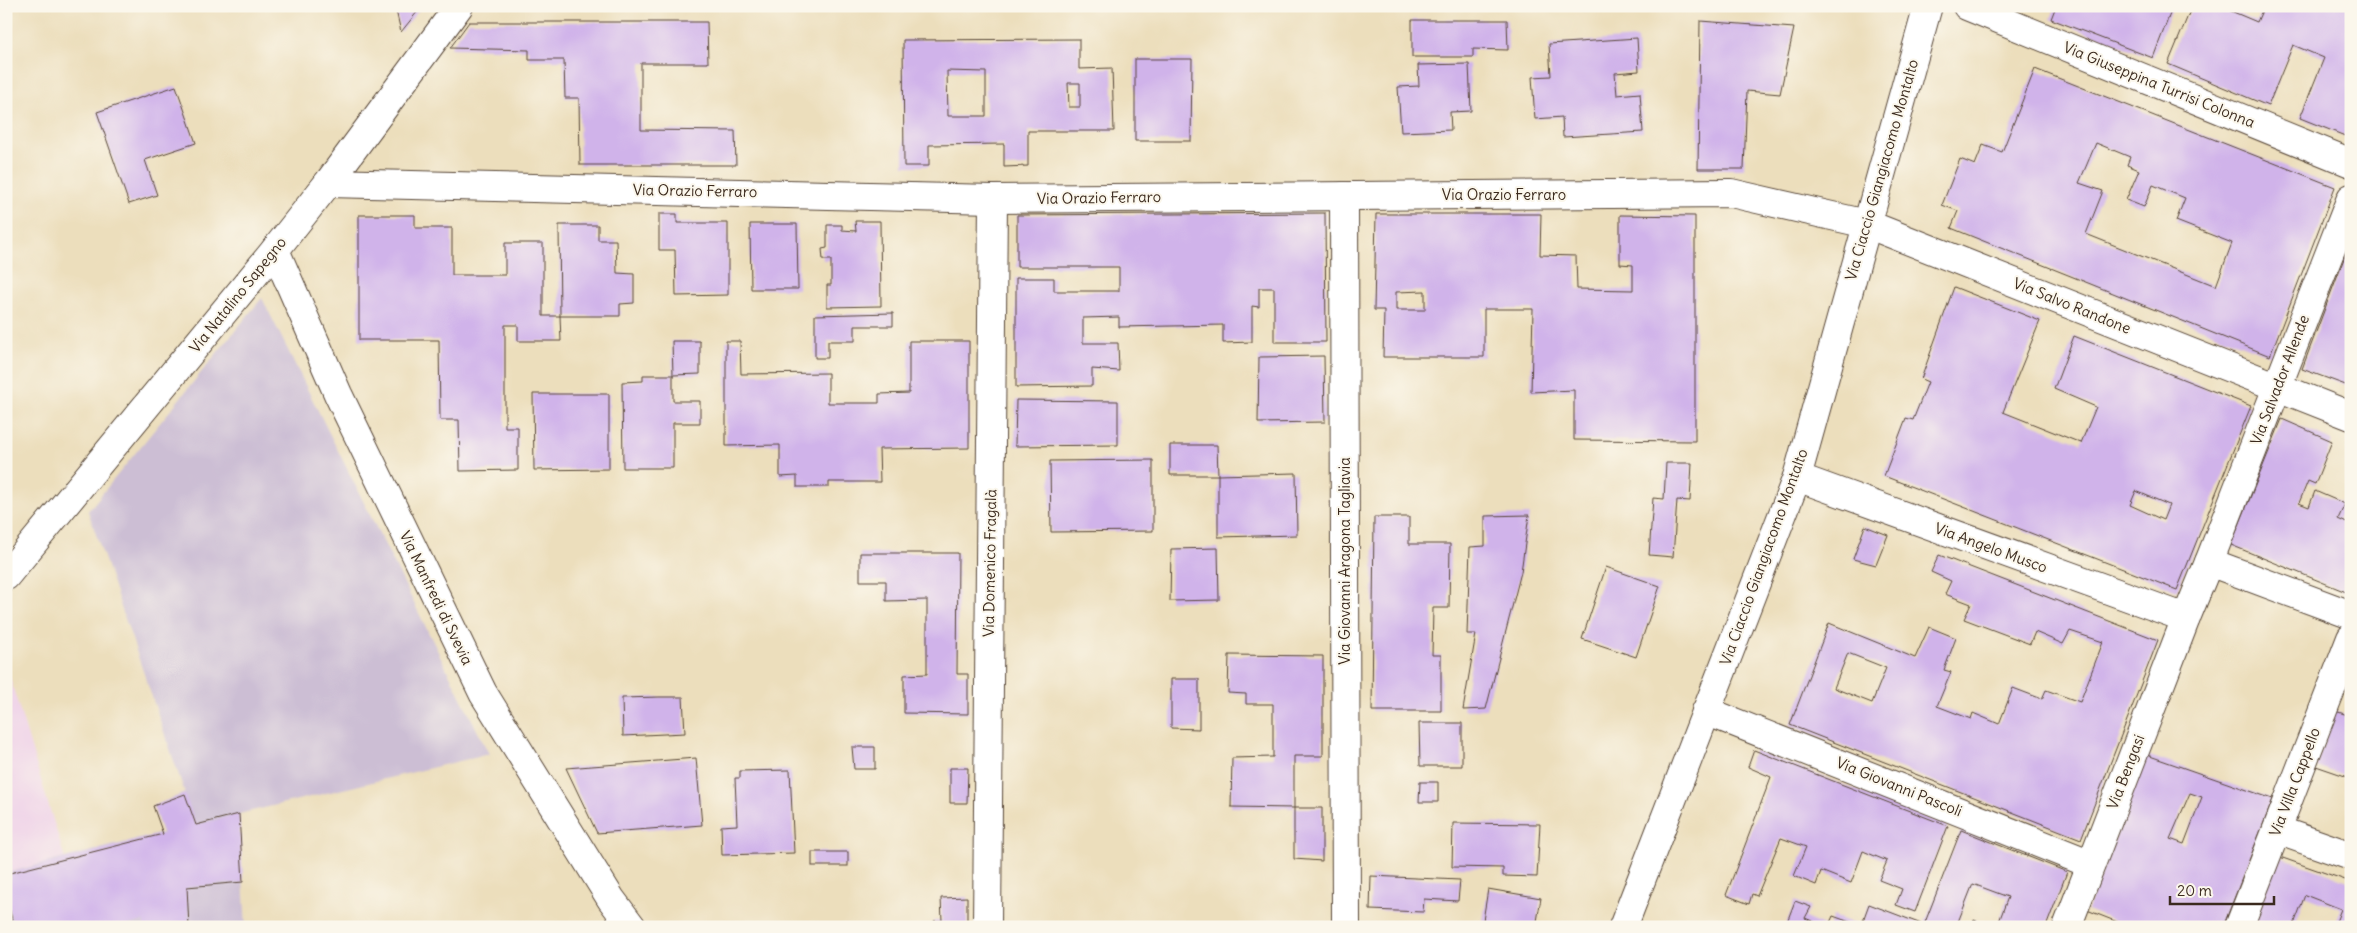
<svg xmlns="http://www.w3.org/2000/svg" width="2357" height="933" viewBox="0 0 2357 933" font-family="Delius,sans-serif">
<style>
.built{fill:#eed0e8}
.industrial{fill:#ccbed4}
.building{fill:#d0b3ea;fill-rule:evenodd}
.lines{fill:none;stroke-linecap:round;stroke-linejoin:round}
.minor-casing{stroke:#564536;stroke-width:30}
.minor{stroke:#fff;stroke-width:28}
.labels{text-anchor:middle;stroke-width:4;stroke-linejoin:round;paint-order:stroke}
.street-label{font-size:15px;fill:#3b2a1e;stroke:#fbf7ec}
</style>
<rect width="100%" height="100%" fill="#fbf7ec"/>
<filter id="ink" filterUnits="userSpaceOnUse"><feTurbulence type="fractalNoise" baseFrequency=".02" numOctaves="2"/><feDisplacementMap in="SourceGraphic" scale="10" xChannelSelector="R" yChannelSelector="G"/><feConvolveMatrix kernelMatrix="1 2 1 2 8 2 1 2 1" color-interpolation-filters="sRGB"/></filter>
<filter id="wash" filterUnits="userSpaceOnUse"><feTurbulence type="fractalNoise" baseFrequency=".0096" numOctaves="4" result="noise"/><feDisplacementMap in="SourceGraphic" scale="20" xChannelSelector="R" yChannelSelector="G"/><feGaussianBlur stdDeviation="1.12" result="paint"/><feColorMatrix in="noise" values="0 0 0 0 0 0 0 0 0 0 0 0 0 0 0 0 0 1.4 0 .05"/><feComposite in="paint" operator="in"/></filter>
<g filter="url(#wash)">
<rect width="100%" height="100%" fill="#ecdebc"/>
<path class="built" d="M 6,665 L 65,859 L 6,873 Z"/>
<path class="industrial" d="M 262,298 L 489,754 L 239,814 L 246,927 L 6,927 L 6,873 L 162,833 L 153,806 L 185,793 L 88,511 Z"/>
<g id="blocks">
<g class="building">
<path d="M 395,6 L 422,6 L 401,32 Z"/>
<path d="M 2056,6 L 2173,6 L 2153,58 L 2051,19 Z"/>
<path d="M 2192,6 L 2219,6 L 2257,22 L 2264,6 L 2275,6 L 2284,10 L 2286,6 L 2346,6 L 2351,8 L 2350,138 L 2300,118 L 2324,58 L 2293,45 L 2268,106 L 2168,64 Z"/>
<path d="M 1412,20 L 1507,20 L 1508,50 L 1473,49 L 1473,57 L 1412,57 Z"/>
<path d="M 1700,21 L 1794,28 L 1780,94 L 1747,91 L 1744,169 L 1698,169 Z"/>
<path d="M 469,22 L 707,22 L 708,63 L 641,63 L 641,130 L 735,131 L 736,165 L 580,165 L 579,98 L 565,98 L 564,60 L 529,60 L 529,50 L 450,48 Z"/>
<path d="M 1637,38 L 1639,71 L 1615,73 L 1617,95 L 1640,93 L 1643,132 L 1563,137 L 1562,117 L 1535,119 L 1532,77 L 1551,76 L 1549,44 Z"/>
<path d="M 1079,39 L 1079,69 L 1112,68 L 1114,131 L 1028,131 L 1028,166 L 1004,167 L 1004,144 L 929,145 L 929,166 L 904,166 L 903,40 ZM 947,71 L 986,72 L 986,116 L 948,116 ZM 1068,83 L 1080,83 L 1080,107 L 1069,107 Z"/>
<path d="M 1135,59 L 1192,59 L 1191,141 L 1135,141 Z"/>
<path d="M 1469,64 L 1471,111 L 1450,112 L 1451,130 L 1401,132 L 1398,87 L 1419,86 L 1418,65 Z"/>
<path d="M 2035,69 L 2335,187 L 2270,356 L 1951,228 L 1958,211 L 1942,205 L 1960,159 L 1975,165 L 1983,145 L 2002,152 ZM 2096,143 L 2130,157 L 2127,165 L 2139,170 L 2126,200 L 2144,207 L 2153,185 L 2185,198 L 2176,221 L 2232,243 L 2216,286 L 2086,234 L 2103,191 L 2079,183 Z"/>
<path d="M 176,86 L 196,143 L 145,160 L 157,195 L 129,204 L 97,112 Z"/>
<path d="M 1325,213 L 1326,342 L 1274,342 L 1274,288 L 1259,288 L 1259,307 L 1252,306 L 1252,342 L 1223,343 L 1223,325 L 1119,327 L 1119,317 L 1083,318 L 1083,343 L 1118,343 L 1119,371 L 1092,369 L 1092,386 L 1016,387 L 1016,278 L 1054,278 L 1054,291 L 1119,291 L 1119,267 L 1017,267 L 1017,215 Z"/>
<path d="M 659,214 L 677,214 L 677,223 L 728,223 L 728,295 L 676,296 L 675,250 L 659,250 Z"/>
<path d="M 1376,214 L 1541,214 L 1540,255 L 1576,256 L 1577,289 L 1633,290 L 1633,265 L 1620,264 L 1620,215 L 1695,216 L 1695,441 L 1574,440 L 1574,390 L 1531,392 L 1533,309 L 1484,309 L 1484,357 L 1383,357 L 1384,310 L 1374,310 ZM 1425,291 L 1425,310 L 1396,310 L 1396,292 Z"/>
<path d="M 359,215 L 415,215 L 415,228 L 452,228 L 452,275 L 505,275 L 505,243 L 543,243 L 543,316 L 560,316 L 559,225 L 598,225 L 598,240 L 616,240 L 617,273 L 634,274 L 634,303 L 620,304 L 620,316 L 560,316 L 561,341 L 518,341 L 518,325 L 505,325 L 505,427 L 518,427 L 518,470 L 460,471 L 459,420 L 440,420 L 439,340 L 359,340 Z"/>
<path d="M 855,221 L 880,221 L 881,306 L 827,307 L 827,285 L 831,285 L 831,260 L 823,260 L 822,249 L 827,248 L 827,225 L 842,225 L 842,230 L 856,231 Z"/>
<path d="M 750,224 L 797,224 L 798,289 L 751,289 Z"/>
<path d="M 2351,240 L 2351,387 L 2302,369 Z"/>
<path d="M 1954,287 L 2040,321 L 2003,412 L 2081,443 L 2096,407 L 2054,389 L 2074,336 L 2251,406 L 2177,590 L 1884,476 L 1906,418 L 1913,420 L 1928,382 L 1921,379 ZM 2136,491 L 2169,505 L 2163,520 L 2130,505 Z"/>
<path d="M 893,313 L 893,326 L 855,326 L 855,341 L 828,341 L 828,358 L 815,358 L 815,315 Z"/>
<path d="M 672,341 L 700,341 L 700,374 L 673,375 Z"/>
<path d="M 726,341 L 740,341 L 741,374 L 828,373 L 828,403 L 879,403 L 879,394 L 909,393 L 909,341 L 969,341 L 969,448 L 879,449 L 880,482 L 829,482 L 829,487 L 797,487 L 797,476 L 780,477 L 780,445 L 726,446 Z"/>
<path d="M 1324,356 L 1325,422 L 1258,423 L 1259,357 Z"/>
<path d="M 643,375 L 673,375 L 673,401 L 700,401 L 700,423 L 673,423 L 673,468 L 623,468 L 622,382 L 643,381 Z"/>
<path d="M 533,394 L 609,394 L 609,469 L 534,470 Z"/>
<path d="M 1016,400 L 1118,401 L 1118,445 L 1015,446 Z"/>
<path d="M 2282,419 L 2332,441 L 2315,484 L 2308,481 L 2299,503 L 2309,507 L 2315,491 L 2345,504 L 2338,519 L 2351,525 L 2351,594 L 2231,545 Z"/>
<path d="M 1170,445 L 1217,445 L 1218,475 L 1170,475 Z"/>
<path d="M 1153,460 L 1153,531 L 1051,532 L 1050,461 Z"/>
<path d="M 1666,463 L 1692,463 L 1690,501 L 1677,500 L 1673,557 L 1649,555 L 1653,498 L 1664,499 Z"/>
<path d="M 1296,473 L 1297,535 L 1218,537 L 1218,475 Z"/>
<path d="M 1529,515 L 1521,572 L 1486,709 L 1463,710 L 1476,634 L 1467,634 L 1470,547 L 1485,546 L 1485,516 Z"/>
<path d="M 1374,517 L 1409,517 L 1409,544 L 1450,544 L 1449,608 L 1433,608 L 1432,655 L 1441,655 L 1441,711 L 1372,711 Z"/>
<path d="M 1865,526 L 1888,535 L 1876,565 L 1853,559 Z"/>
<path d="M 1218,548 L 1219,600 L 1170,601 L 1171,549 Z"/>
<path d="M 860,553 L 958,553 L 957,674 L 968,674 L 968,714 L 904,713 L 904,675 L 927,674 L 927,600 L 886,601 L 886,581 L 860,581 Z"/>
<path d="M 1939,555 L 2158,640 L 2081,839 L 1790,725 L 1829,623 L 1915,658 L 1929,627 L 1956,638 L 1944,670 L 1951,672 L 1937,706 L 1971,719 L 1973,713 L 1999,724 L 2013,688 L 2042,699 L 2046,690 L 2080,702 L 2103,642 L 2070,631 L 2063,644 L 2035,632 L 2030,644 L 1964,619 L 1971,604 L 1945,594 L 1951,581 L 1931,572 ZM 1848,653 L 1886,668 L 1872,703 L 1834,688 Z"/>
<path d="M 1606,567 L 1660,586 L 1636,657 L 1582,639 Z"/>
<path d="M 1229,655 L 1323,656 L 1323,756 L 1294,756 L 1294,808 L 1322,808 L 1322,861 L 1294,859 L 1294,808 L 1231,807 L 1232,758 L 1273,757 L 1273,704 L 1246,704 L 1246,694 L 1228,693 Z"/>
<path d="M 1171,679 L 1199,679 L 1199,729 L 1171,728 Z"/>
<path d="M 659,697 L 683,697 L 685,733 L 623,736 L 622,698 Z"/>
<path d="M 2335,711 L 2351,716 L 2351,778 L 2316,766 Z"/>
<path d="M 1419,723 L 1462,723 L 1462,766 L 1420,766 Z"/>
<path d="M 852,747 L 875,747 L 875,769 L 854,769 Z"/>
<path d="M 1754,750 L 1948,826 L 1915,912 L 1896,905 L 1902,889 L 1879,880 L 1887,861 L 1863,851 L 1851,883 L 1821,871 L 1816,885 L 1794,876 L 1806,847 L 1781,838 L 1757,896 L 1752,894 L 1749,904 L 1726,895 L 1771,777 L 1748,767 Z"/>
<path d="M 2147,755 L 2273,799 L 2223,927 L 2125,927 L 2125,925 L 2087,910 ZM 2190,793 L 2202,797 L 2184,844 L 2170,839 Z"/>
<path d="M 696,758 L 702,825 L 597,833 L 566,768 Z"/>
<path d="M 950,768 L 968,768 L 967,803 L 950,803 Z"/>
<path d="M 790,770 L 794,853 L 722,855 L 721,826 L 737,825 L 735,778 L 740,778 L 740,771 Z"/>
<path d="M 1420,782 L 1438,782 L 1438,802 L 1419,802 Z"/>
<path d="M 185,794 L 196,825 L 239,814 L 243,882 L 187,887 L 189,927 L 145,927 L 143,921 L 121,927 L 14,927 L 6,896 L 6,874 L 163,834 L 153,806 Z"/>
<path d="M 1453,823 L 1540,824 L 1537,877 L 1503,876 L 1503,868 L 1452,867 Z"/>
<path d="M 1961,830 L 2067,872 L 2046,927 L 1997,927 L 2008,897 L 1973,884 L 1956,927 L 1828,927 L 1833,916 L 1861,926 L 1869,904 L 1924,925 Z"/>
<rect x="812" y="852" width="36" height="14"/>
<path d="M 2277,856 L 2351,882 L 2351,927 L 2334,927 L 2341,909 L 2305,895 L 2293,927 L 2250,927 Z"/>
<path d="M 1371,876 L 1460,880 L 1458,901 L 1424,899 L 1423,912 L 1370,910 Z"/>
<path d="M 1488,889 L 1541,898 L 1536,927 L 1482,927 Z"/>
<path d="M 967,897 L 967,927 L 934,927 L 934,921 L 942,921 L 941,898 Z"/>
<path d="M 1795,901 L 1811,907 L 1805,918 L 1826,927 L 1785,927 Z"/>
<path d="M 1974,920 L 1991,927 L 1971,927 Z"/>
</g>
</g>
</g>
<g filter="url(#ink)">
<use href="#blocks" fill-opacity="0" stroke="#564536" stroke-width="1"/>
<g class="lines">
<g class="minor-casing">
<g id="minor">
<path d="M 1967,6 L 2351,163"/>
<path d="M 328,183 L 993,199 L 1731,193 L 1867,224 L 2351,416"/>
<path d="M 1344,196 L 1346,927"/>
<path d="M 275,250 L 338,394 L 483,693 L 611,899 L 632,927"/>
<path d="M 1797,477 L 2186,618"/>
<path d="M 2209,562 L 2351,198"/>
<path d="M 6,576 L 275,250 L 328,183 L 459,6"/>
<path d="M 1706,711 L 2091,864"/>
<path d="M 2277,830 L 2351,856"/>
<path d="M 987,927 L 993,199"/>
<path d="M 1623,927 L 1797,477 L 1928,6"/>
<path d="M 2067,927 L 2186,618 L 2209,562 L 2351,615"/>
<path d="M 2239,927 L 2351,638"/>
</g>
</g>
<use href="#minor" class="minor"/>
</g>
</g>
<g class="labels">
<g class="street-label">
<text transform="translate(2159 85) rotate(22)" y="5">Via Giuseppina Turrisi Colonna</text>
<text transform="translate(1882 170) rotate(-74)" y="5">Via Ciaccio Giangiacomo Montalto</text>
<text transform="translate(695 191) rotate(1)" y="5">Via Orazio Ferraro</text>
<text x="1504" y="200">Via Orazio Ferraro</text>
<text transform="translate(1099 198) rotate(-1)" y="5">Via Orazio Ferraro</text>
<text transform="translate(238 295) rotate(-51)" y="5">Via Natalino Sapegno</text>
<text transform="translate(2072 306) rotate(22)" y="5">Via Salvo Randone</text>
<text transform="translate(2280 380) rotate(-69)" y="5">Via Salvador Allende</text>
<text transform="translate(1991 548) rotate(20)" y="5">Via Angelo Musco</text>
<text transform="translate(1764 557) rotate(-70)" y="5">Via Ciaccio Giangiacomo Montalto</text>
<text transform="translate(1345 561) rotate(-90)" y="5">Via Giovanni Aragona Tagliavia</text>
<text transform="translate(990 563) rotate(-89)" y="5">Via Domenico Fragalà</text>
<text transform="translate(436 598) rotate(64)" y="5">Via Manfredi di Svevia</text>
<text transform="translate(2126 772) rotate(-69)" y="5">Via Bengasi</text>
<text transform="translate(2295 782) rotate(-69)" y="5">Via Villa Cappello</text>
<text transform="translate(1899 787) rotate(22)" y="5">Via Giovanni Pascoli</text>
</g>
</g>
<rect width="2357" height="933" fill="none" stroke="#fbf7ec" stroke-width="25"/>
<path d="M2170 896v8h104v-8" fill="none" stroke="#3b2a1e" stroke-width="2.5"/>
<text x="2177" y="896" font-size="15" fill="#3b2a1e" stroke="#fbf7ec" stroke-width="4" paint-order="stroke">20 m</text>
</svg>
